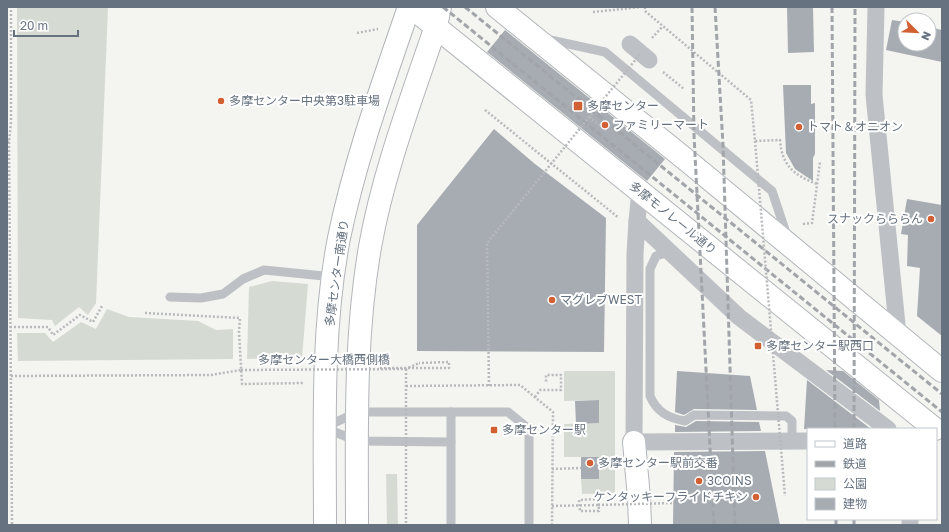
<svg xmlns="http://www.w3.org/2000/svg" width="949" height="532" viewBox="0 0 949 532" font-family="'Golos Text','Noto Sans JP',sans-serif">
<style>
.green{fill:#d5dad2}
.building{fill:#a6acb2}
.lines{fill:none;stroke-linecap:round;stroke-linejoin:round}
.secondary-casing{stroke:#b2b6ba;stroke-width:24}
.path{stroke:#b7b9bc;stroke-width:2.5;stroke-dasharray:2 2;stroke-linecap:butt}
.lane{stroke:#bdc0c4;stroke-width:9}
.street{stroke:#bdc0c4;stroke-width:17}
.secondary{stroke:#fff;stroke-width:22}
.rail{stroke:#a1a5aa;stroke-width:3;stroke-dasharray:6 3;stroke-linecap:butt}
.path-bridge{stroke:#b7b9bc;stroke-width:2.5;stroke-dasharray:2 2;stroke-linecap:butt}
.poi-dot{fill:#d26032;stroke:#fff;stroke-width:1.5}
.labels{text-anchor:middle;stroke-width:4;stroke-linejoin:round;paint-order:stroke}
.poi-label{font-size:12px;fill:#66727f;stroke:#fff;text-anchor:start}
.street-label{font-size:12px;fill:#66727f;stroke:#fff}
</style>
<rect width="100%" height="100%" fill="#f4f4f0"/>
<g class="green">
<path d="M 17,7 L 108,7 L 96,303 L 88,315 L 79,307 L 55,326 L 52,320 L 18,318 Z"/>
<path d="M 272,281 L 308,284 L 302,358 L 247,359 L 249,287 Z"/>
<path d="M 107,309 L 129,317 L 198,321 L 216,330 L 233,329 L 233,359 L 18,361 L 17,333 L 45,333 L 53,342 L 81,322 L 96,329 Z"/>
<path d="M 564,371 L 615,371 L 615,493 L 582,494 L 581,479 L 599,479 L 599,457 L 564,457 L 564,424 L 599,423 L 599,400 L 564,401 Z"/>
<path d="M 386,474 L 397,474 L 398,525 L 387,525 Z"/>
</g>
<g class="building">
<path d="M 787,7 L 813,7 L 814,52 L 788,53 Z"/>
<path d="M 892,20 L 905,22 L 905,44 L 929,44 L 929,27 L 942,30 L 942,62 L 886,50 Z"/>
<path d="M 505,30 L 665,159 L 647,181 L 487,52 Z"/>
<path d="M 783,85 L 811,85 L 811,104 L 815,103 L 815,154 L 813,158 L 813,181 L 795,169 L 786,153 Z"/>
<path d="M 494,129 L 535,164 L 606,218 L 604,352 L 417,351 L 417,225 Z"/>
<path d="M 907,199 L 942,205 L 942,336 L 917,316 L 920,268 L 907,266 L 908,235 L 901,234 Z"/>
<path d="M 826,370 L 843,371 L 879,400 L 880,411 Z"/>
<path d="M 677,371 L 750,376 L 757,410 L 694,409 L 684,415 L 675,412 Z"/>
<path d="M 807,380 L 871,429 L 804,429 Z"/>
<path d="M 599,400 L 599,423 L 576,424 L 575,401 Z"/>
<path d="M 696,421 L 759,422 L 761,431 L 675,432 L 675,425 L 686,427 Z"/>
<path d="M 765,451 L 780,525 L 673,525 L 674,452 Z"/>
<rect x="581" y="457" width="18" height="22"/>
</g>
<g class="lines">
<g class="secondary-casing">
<g id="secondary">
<path d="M 411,7 L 935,429"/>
<path d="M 497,7 L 690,163 L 942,371"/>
<path d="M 634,442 L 639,498 L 640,525"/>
<path d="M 325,525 C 325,432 321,330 339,238 C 355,160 383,83 409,7"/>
<path d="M 357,525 C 357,432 354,339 370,247 C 383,173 412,97 436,26 L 440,7"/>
</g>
</g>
<g class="path">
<path d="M 645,7 L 645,11 L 751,100 L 755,141 L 780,140 C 782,166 794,175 817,184"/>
<path d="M 593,12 L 641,7"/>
<path d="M 357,33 L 378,29"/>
<path d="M 652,38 L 663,26"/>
<path d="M 663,72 L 684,89"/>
<path d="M 485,110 L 619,218"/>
<path d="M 589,117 L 607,131"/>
<path d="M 7,142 L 9,142 L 11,122 L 11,7"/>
<path d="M 9,142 L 12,525"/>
<path d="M 803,224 L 812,223 L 820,162"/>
<path d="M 145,313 L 240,318 L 239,332 L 242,384 L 304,383"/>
<path d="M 10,327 L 48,327 L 53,335 L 80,315 L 93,322 L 102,306"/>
<path d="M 380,368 L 449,368 L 449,362 L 419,363"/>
<path d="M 11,376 L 211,375 L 241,370"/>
<path d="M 406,386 L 520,385 L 553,412 L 552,525"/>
<path d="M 535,397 L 540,390 L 561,390 L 561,375 L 546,375 L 546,383"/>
<path d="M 552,469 L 581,468"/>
<path d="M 598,499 L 599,511 L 580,511 L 579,500 Z"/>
<path d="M 552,506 L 598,505"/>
</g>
<g class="lane">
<path d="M 546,39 L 605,52 L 772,191 L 787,236"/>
<path d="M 669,252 L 656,256 L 650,269 L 650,396 C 657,412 668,418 685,421 L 694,415 L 786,416 L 792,421 L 792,441"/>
<path d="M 170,297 L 201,298 L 223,294 L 243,279 L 264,270 L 334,277"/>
<path d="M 326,427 L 357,412 L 508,412 L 529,429 L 529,525"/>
<path d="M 325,428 L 357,441 L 451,442"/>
<path d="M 451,525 L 451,412"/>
</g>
<g class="street">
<path d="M 876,7 L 874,95 L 898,335"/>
<path d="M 630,44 L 649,60"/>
<path d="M 640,191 L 637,221 L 739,317 L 888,429"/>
<path d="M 637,221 L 635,254 L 634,442 L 808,441"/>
<path d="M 910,519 L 910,525"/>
</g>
<use href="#secondary" class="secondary"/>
<g class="rail">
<path d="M 443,7 L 942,412"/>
<path d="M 465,7 L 942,394"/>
<path d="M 692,7 L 694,135 L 714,525"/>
<path d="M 715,7 L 723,145 L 735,525"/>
<path d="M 832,7 L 835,429"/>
<path d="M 854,429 L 855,7"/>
<path d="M 836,519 L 836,525"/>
<path d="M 854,525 L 854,519"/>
</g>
<g class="path-bridge">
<path d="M 755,141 L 785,496"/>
<path d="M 406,369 L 406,525"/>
<path d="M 241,370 L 406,369 L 419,363"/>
<path d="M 489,386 L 487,243 L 641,53"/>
<path d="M 598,505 L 672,503"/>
</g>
</g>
<g class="poi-dot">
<circle cx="221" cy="101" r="4"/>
<rect x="573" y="101" width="10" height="10" rx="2"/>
<circle cx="605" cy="125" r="4"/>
<circle cx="799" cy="127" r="4"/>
<circle cx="931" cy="219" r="4"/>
<circle cx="552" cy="300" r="4"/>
<rect x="754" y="342" width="8" height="8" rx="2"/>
<rect x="490" y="426" width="8" height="8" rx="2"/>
<circle cx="590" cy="463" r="4"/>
<circle cx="699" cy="481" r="4"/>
<circle cx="756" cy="497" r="4"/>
</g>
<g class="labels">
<g class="poi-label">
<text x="229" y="105">多摩センター中央第3駐車場</text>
<text x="587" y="110">多摩センター</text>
<text x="613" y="129">ファミリーマート</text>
<text x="807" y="131">トマト＆オニオン</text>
<text x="923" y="223" text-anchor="end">スナックらららん</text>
<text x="560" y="304">マグレブWEST</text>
<text x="766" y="350">多摩センター駅西口</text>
<text x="502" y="434">多摩センター駅</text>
<text x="598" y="467">多摩センター駅前交番</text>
<text x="707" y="485">3COINS</text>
<text x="748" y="501" text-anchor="end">ケンタッキーフライドチキン</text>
</g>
<g class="street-label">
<text transform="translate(673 218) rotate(39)" y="4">多摩モノレール通り</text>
<text transform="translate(337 273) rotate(-82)" y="4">多摩センター南通り</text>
<text x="324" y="364">多摩センター大橋西側橋</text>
</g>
</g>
<rect width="949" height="532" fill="none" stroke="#66727f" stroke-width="16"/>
<rect x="807" y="428" width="130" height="92" fill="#ffffff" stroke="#c2c7cc"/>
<rect x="815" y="441" width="20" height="6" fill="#ffffff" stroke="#c2c7cc"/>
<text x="843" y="448" font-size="12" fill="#66727f">道路</text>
<rect x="815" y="461" width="20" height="6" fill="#a1a5aa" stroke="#c2c7cc"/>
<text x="843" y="468" font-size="12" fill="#66727f">鉄道</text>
<rect x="815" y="478" width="20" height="12" fill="#d5dad2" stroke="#c2c7cc"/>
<text x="843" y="488" font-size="12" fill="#66727f">公園</text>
<rect x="815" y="498" width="20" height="12" fill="#a6acb2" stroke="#c2c7cc"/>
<text x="843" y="508" font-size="12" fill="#66727f">建物</text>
<g transform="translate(917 32) rotate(114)"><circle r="19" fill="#ffffff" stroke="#c2c7cc"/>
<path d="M0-3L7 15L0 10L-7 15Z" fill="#d26032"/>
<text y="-6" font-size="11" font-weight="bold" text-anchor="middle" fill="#66727f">N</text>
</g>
<path d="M14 30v6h64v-6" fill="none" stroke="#66727f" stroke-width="2"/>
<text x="20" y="30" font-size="12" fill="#66727f" stroke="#ffffff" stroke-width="3" paint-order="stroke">20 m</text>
</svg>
